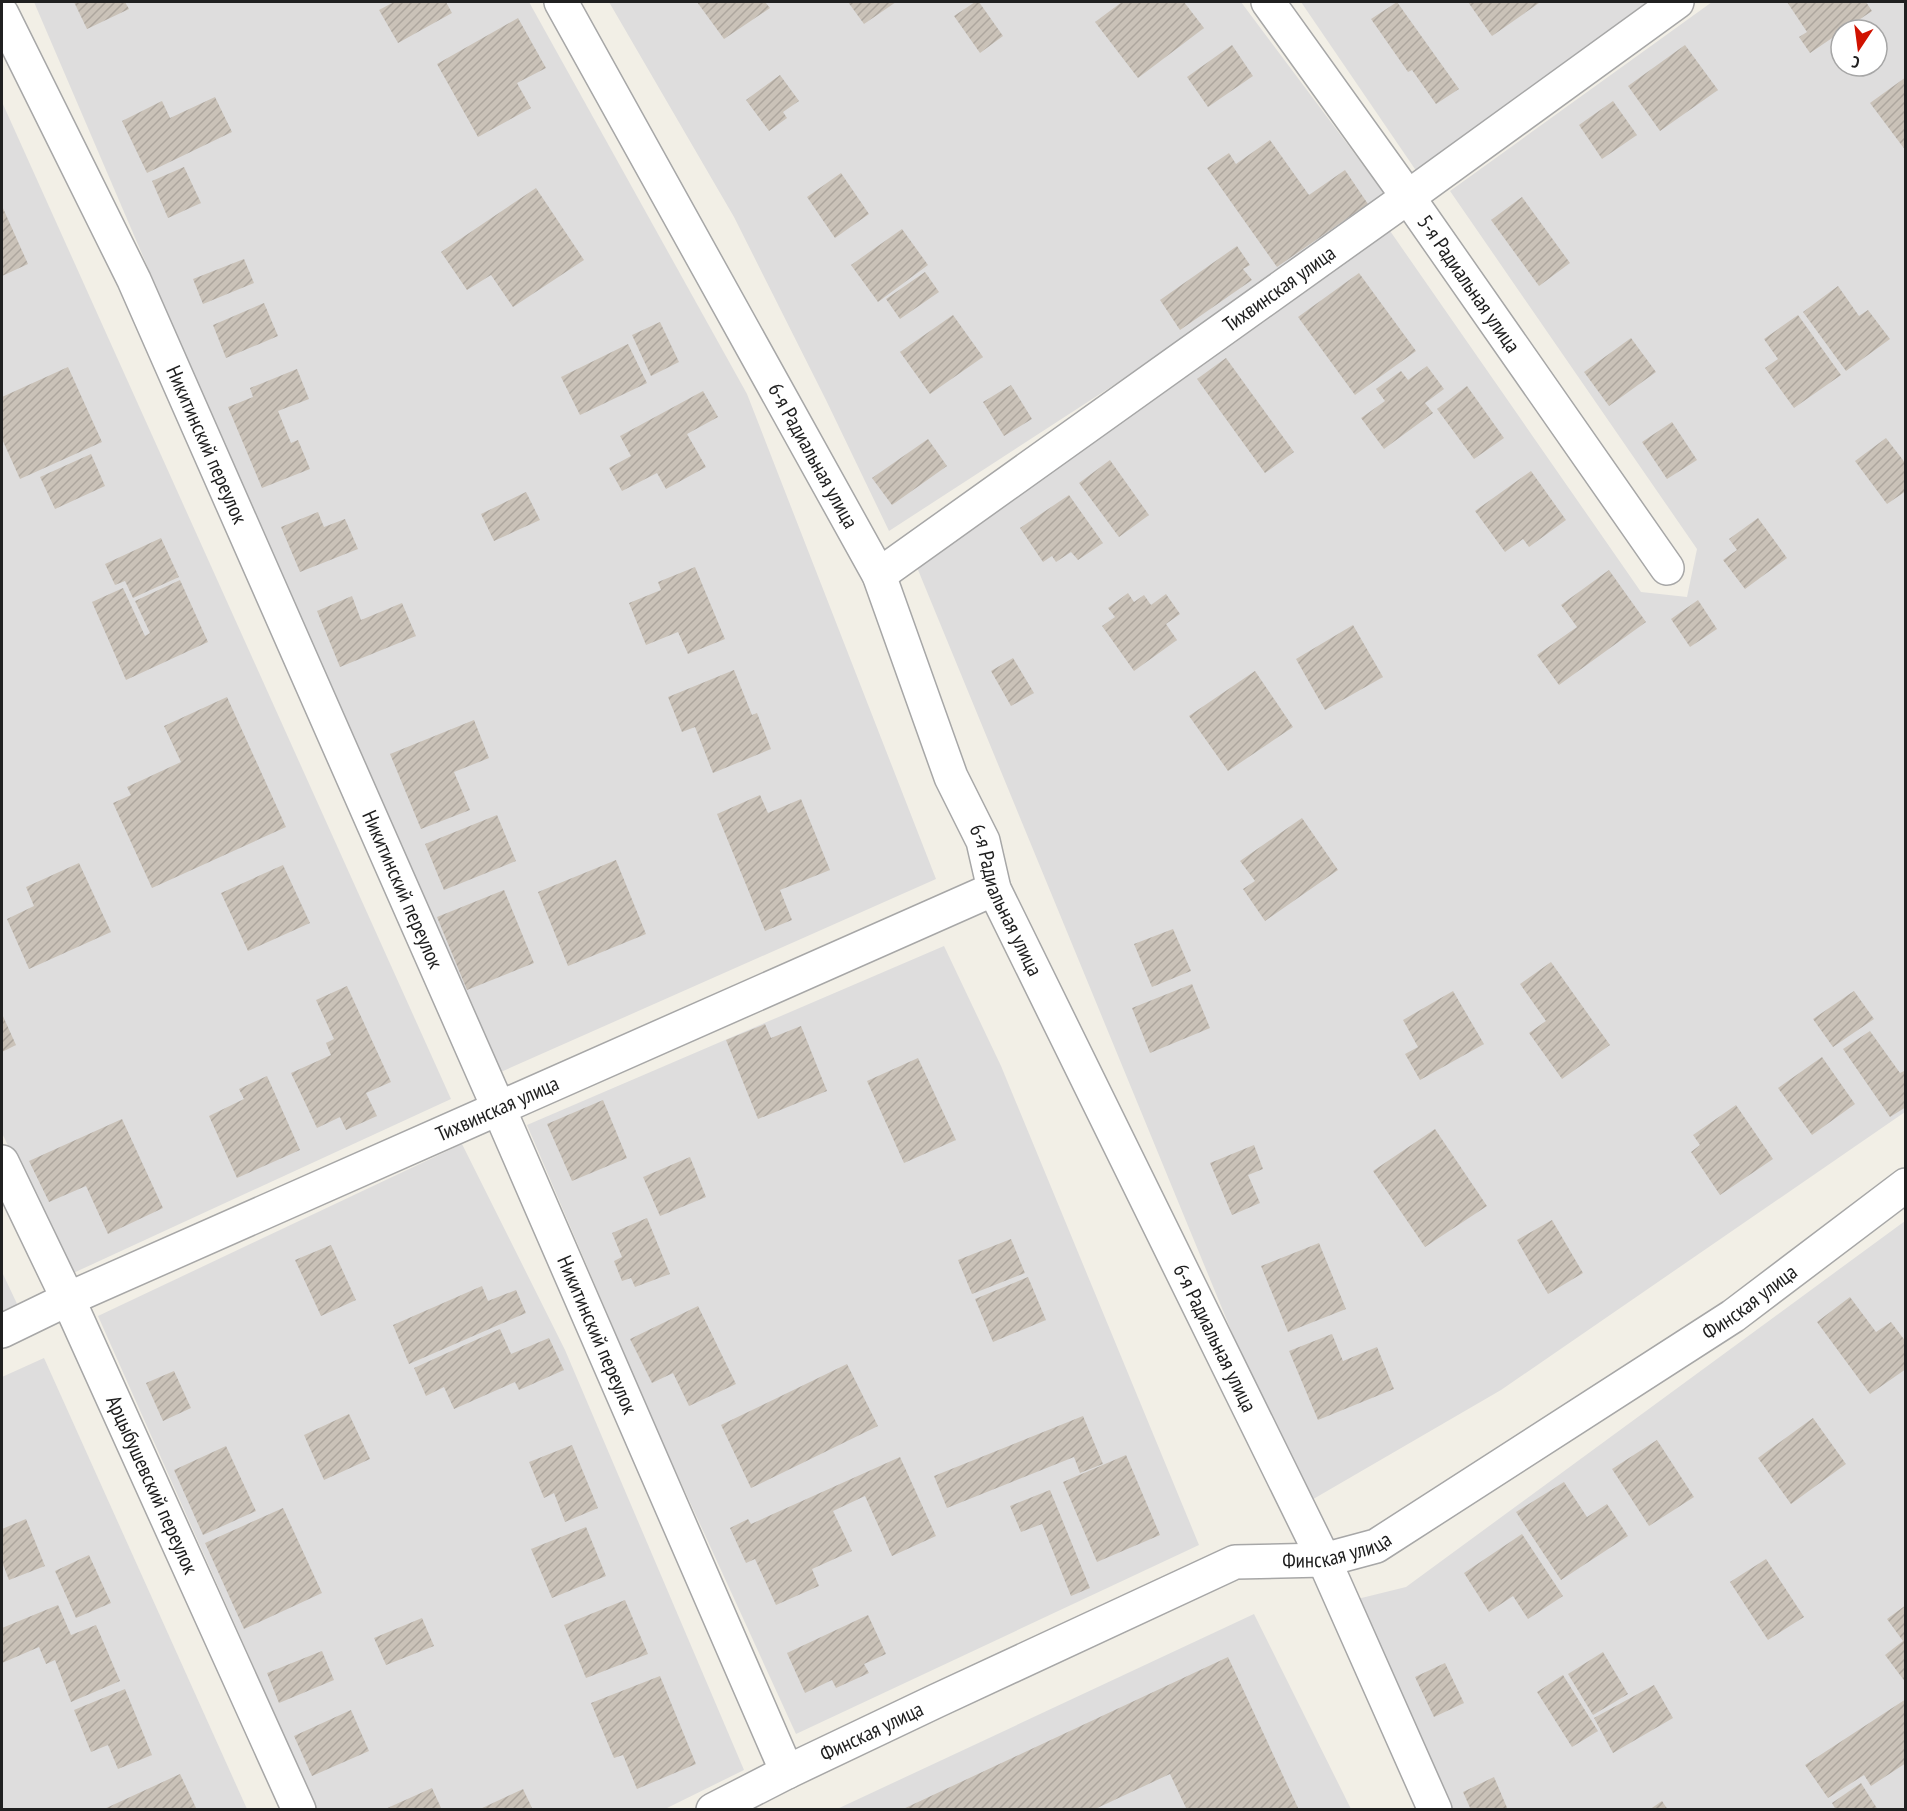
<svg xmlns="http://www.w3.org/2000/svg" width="1907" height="1811" viewBox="0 0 1907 1811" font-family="'PT Sans Narrow',sans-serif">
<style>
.residential{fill:#dedddd;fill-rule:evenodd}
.building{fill:url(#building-hatch)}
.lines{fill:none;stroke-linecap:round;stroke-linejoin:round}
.minor-casing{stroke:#a7a7a7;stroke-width:36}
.minor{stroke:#fff;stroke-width:33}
.labels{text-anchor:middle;stroke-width:6;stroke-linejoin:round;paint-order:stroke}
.street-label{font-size:21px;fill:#202020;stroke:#fff}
</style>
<defs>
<pattern id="building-hatch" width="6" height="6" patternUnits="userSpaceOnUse" patternTransform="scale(1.5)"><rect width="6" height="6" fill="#cac2b8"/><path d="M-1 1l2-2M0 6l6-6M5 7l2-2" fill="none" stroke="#ada69e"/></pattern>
</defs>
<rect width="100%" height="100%" fill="#f2efe6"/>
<g class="residential">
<path d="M 34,2 L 529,2 L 747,394 L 936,879 L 494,1075 Z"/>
<path d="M 609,2 L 1241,2 L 1387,197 L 1140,368 L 889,531 L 826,400 L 734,217 Z"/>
<path d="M 1301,2 L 1658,2 L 1417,172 Z"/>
<path d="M 1712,2 L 1905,2 L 1905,1112 L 1501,1390 L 1303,1505 L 916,565 L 1388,228 L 1641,592 L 1687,597 L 1697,549 L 1450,191 ZM 1841,30 L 1877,30 L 1877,66 L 1841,66 Z"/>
<path d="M 2,102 L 451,1099 L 69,1275 L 2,1133 Z"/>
<path d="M 944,946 L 1001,1066 L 1199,1545 L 796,1734 L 656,1428 L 527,1125 Z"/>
<path d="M 462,1144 L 565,1350 L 744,1770 L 665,1809 L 317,1809 L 98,1316 Z"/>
<path d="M 1905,1221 L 1905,1809 L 1425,1809 L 1329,1606 L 1406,1587 Z"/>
<path d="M 2,1272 L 19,1308 L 2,1316 Z"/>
<path d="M 44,1358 L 247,1809 L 2,1809 L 2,1377 Z"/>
<path d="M 1254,1614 L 1351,1809 L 835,1810 Z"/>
</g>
<g class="building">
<path d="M 74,2 L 125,2 L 129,9 L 87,29 Z"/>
<path d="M 394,2 L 446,2 L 452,13 L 398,43 L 379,10 Z"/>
<path d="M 697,2 L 765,2 L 770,8 L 724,39 Z"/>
<path d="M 848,2 L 896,2 L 864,24 Z"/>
<path d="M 975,2 L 979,2 L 1003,36 L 980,53 L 954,16 Z"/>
<path d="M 1122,2 L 1184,2 L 1204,28 L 1138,78 L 1095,22 Z"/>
<path d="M 1397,2 L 1459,89 L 1436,104 L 1412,70 L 1408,72 L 1371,19 Z"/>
<path d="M 1468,2 L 1538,2 L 1539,3 L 1492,36 Z"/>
<path d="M 1787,2 L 1866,2 L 1872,11 L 1810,53 L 1799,37 L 1807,32 Z"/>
<path d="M 518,18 L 546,68 L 517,83 L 531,108 L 478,137 L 437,64 Z"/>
<path d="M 1232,45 L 1253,76 L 1208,107 L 1187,77 Z"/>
<path d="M 1685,45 L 1718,90 L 1660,131 L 1628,86 Z"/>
<path d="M 780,75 L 799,101 L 783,112 L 787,118 L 769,131 L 746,100 Z"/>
<path d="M 1906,77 L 1906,151 L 1870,103 Z"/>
<path d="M 215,97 L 232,132 L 147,173 L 122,121 L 162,101 L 170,118 Z"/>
<path d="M 1613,101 L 1637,135 L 1602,159 L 1579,125 Z"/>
<path d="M 1270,140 L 1309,195 L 1345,170 L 1368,204 L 1277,267 L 1207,168 L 1229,153 L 1236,164 Z"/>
<path d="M 184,167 L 201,203 L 168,218 L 152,181 Z"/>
<path d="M 841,173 L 869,214 L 835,238 L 807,197 Z"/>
<path d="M 536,188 L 584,260 L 513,307 L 491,275 L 467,290 L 441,252 Z"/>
<path d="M 1522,197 L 1570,263 L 1539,286 L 1491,220 Z"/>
<path d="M 2,206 L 28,264 L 2,276 Z"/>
<path d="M 902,229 L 928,265 L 878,302 L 851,265 Z"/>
<path d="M 1237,246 L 1250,265 L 1243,269 L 1252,280 L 1180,330 L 1160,300 Z"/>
<path d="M 244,259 L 254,283 L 203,304 L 193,279 Z"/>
<path d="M 925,272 L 939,292 L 900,319 L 886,299 Z"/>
<path d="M 1359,273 L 1416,351 L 1355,395 L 1298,317 Z"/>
<path d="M 1838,286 L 1859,316 L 1868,310 L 1890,339 L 1846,371 L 1803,312 Z"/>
<path d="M 264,303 L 278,336 L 226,358 L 213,325 Z"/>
<path d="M 953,315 L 983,357 L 930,394 L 900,352 Z"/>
<path d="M 1798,315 L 1841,375 L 1794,408 L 1765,368 L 1778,359 L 1764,339 Z"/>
<path d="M 660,322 L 679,362 L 651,376 L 632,335 Z"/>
<path d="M 1631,338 L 1656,372 L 1609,406 L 1584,372 Z"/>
<path d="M 628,344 L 647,383 L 580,415 L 561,377 Z"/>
<path d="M 1226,358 L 1294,452 L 1265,473 L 1197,379 Z"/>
<path d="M 1427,366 L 1444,389 L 1425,403 L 1433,413 L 1384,449 L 1361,418 L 1385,401 L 1376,389 L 1401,371 L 1408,380 Z"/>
<path d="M 68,367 L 102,442 L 20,479 L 2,439 L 2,397 Z"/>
<path d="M 297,369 L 309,399 L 278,411 L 291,443 L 298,440 L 310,469 L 262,488 L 228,407 L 253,397 L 250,388 Z"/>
<path d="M 1011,385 L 1032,419 L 1004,436 L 983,402 Z"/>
<path d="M 1467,386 L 1504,438 L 1474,459 L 1437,409 Z"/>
<path d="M 703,391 L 718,417 L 687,434 L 706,467 L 666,489 L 657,473 L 622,491 L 609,468 L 631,456 L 620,436 Z"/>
<path d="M 1672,422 L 1697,460 L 1667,479 L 1642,442 Z"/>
<path d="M 1886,438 L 1906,464 L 1906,491 L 1887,504 L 1855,461 Z"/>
<path d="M 928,439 L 947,466 L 892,505 L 872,478 Z"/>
<path d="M 91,454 L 105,486 L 55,509 L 40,477 Z"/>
<path d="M 1110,460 L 1149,515 L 1119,537 L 1079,483 Z"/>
<path d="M 1531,471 L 1566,520 L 1529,547 L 1523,539 L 1505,552 L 1475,511 Z"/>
<path d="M 526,492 L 540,520 L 494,541 L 481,514 Z"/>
<path d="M 1069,495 L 1103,543 L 1078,560 L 1071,552 L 1056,562 L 1052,556 L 1043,562 L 1020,528 Z"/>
<path d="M 318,512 L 324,527 L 345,519 L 358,549 L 300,572 L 281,527 Z"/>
<path d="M 1758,518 L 1787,558 L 1745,589 L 1723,560 L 1737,550 L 1729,539 Z"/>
<path d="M 161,538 L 179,577 L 133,598 L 125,581 L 115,585 L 105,564 Z"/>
<path d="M 695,567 L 725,639 L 688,654 L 678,632 L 646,645 L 629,603 L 661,590 L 658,582 Z"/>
<path d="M 1609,570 L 1646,622 L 1559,685 L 1537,655 L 1577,627 L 1561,605 Z"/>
<path d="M 180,580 L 208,642 L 126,680 L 92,602 L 123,588 L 145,636 L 150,633 L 135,601 Z"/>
<path d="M 1128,593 L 1134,602 L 1144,595 L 1151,605 L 1166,594 L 1180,614 L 1166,624 L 1177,640 L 1134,671 L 1102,626 L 1115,617 L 1108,608 Z"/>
<path d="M 352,596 L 361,620 L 402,603 L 416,636 L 340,667 L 317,611 Z"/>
<path d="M 1698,600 L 1717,629 L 1690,647 L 1671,619 Z"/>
<path d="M 1353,625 L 1383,677 L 1325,710 L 1296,659 Z"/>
<path d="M 1013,658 L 1034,693 L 1011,706 L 991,671 Z"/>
<path d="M 734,670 L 752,715 L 757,713 L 771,749 L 713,773 L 695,727 L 682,732 L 668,697 Z"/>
<path d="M 1255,671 L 1293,727 L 1228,771 L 1189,716 Z"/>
<path d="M 227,697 L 286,827 L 152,888 L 113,803 L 131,795 L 127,787 L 181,762 L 164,726 Z"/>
<path d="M 474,720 L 489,758 L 454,772 L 470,810 L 421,829 L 390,754 Z"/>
<path d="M 760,795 L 768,813 L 801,799 L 830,870 L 780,890 L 792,920 L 765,931 L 717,814 Z"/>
<path d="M 497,815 L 516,861 L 444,890 L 425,844 Z"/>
<path d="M 1302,818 L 1338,870 L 1265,921 L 1243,889 L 1255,881 L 1240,861 Z"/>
<path d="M 616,860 L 646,934 L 568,966 L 538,892 Z"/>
<path d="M 79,863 L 111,932 L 29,969 L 7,919 L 34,906 L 26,887 Z"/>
<path d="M 283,865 L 310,923 L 248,951 L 221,893 Z"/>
<path d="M 504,890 L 534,963 L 467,990 L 437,917 Z"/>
<path d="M 1173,929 L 1191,971 L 1152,987 L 1134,944 Z"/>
<path d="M 1551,962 L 1610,1045 L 1562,1079 L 1529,1033 L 1546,1021 L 1520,984 Z"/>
<path d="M 1192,984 L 1210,1028 L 1150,1053 L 1132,1008 Z"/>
<path d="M 347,986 L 391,1082 L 366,1093 L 377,1116 L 346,1130 L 340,1117 L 317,1128 L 291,1073 L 331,1055 L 326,1043 L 334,1039 L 316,1000 Z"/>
<path d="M 1453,991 L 1484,1044 L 1420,1080 L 1405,1054 L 1418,1047 L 1403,1020 Z"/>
<path d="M 1854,991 L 1874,1019 L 1833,1047 L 1813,1019 Z"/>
<path d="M 2,1014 L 16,1045 L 2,1052 Z"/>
<path d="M 765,1024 L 771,1038 L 801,1026 L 827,1091 L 758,1119 L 726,1040 Z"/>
<path d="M 1870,1031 L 1900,1073 L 1906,1070 L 1906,1107 L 1890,1117 L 1843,1049 Z"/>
<path d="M 1822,1057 L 1855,1104 L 1812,1135 L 1778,1088 Z"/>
<path d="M 918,1058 L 956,1140 L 904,1163 L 867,1081 Z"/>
<path d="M 267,1076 L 300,1150 L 237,1178 L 209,1116 L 244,1099 L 239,1089 Z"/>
<path d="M 603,1100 L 627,1158 L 572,1181 L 547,1124 Z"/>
<path d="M 1736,1105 L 1773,1159 L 1720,1195 L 1691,1152 L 1700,1145 L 1693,1135 Z"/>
<path d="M 122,1119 L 163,1208 L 108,1234 L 86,1186 L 49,1202 L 29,1161 Z"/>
<path d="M 1435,1129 L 1487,1206 L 1425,1247 L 1373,1171 Z"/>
<path d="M 1254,1145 L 1263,1169 L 1248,1175 L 1260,1203 L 1232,1215 L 1210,1163 Z"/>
<path d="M 690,1157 L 706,1197 L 660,1216 L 643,1177 Z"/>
<path d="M 647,1218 L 670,1274 L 635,1287 L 631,1278 L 622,1281 L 614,1261 L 622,1257 L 612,1233 Z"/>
<path d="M 1552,1220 L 1583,1273 L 1548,1294 L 1517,1240 Z"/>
<path d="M 1011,1239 L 1025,1273 L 972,1294 L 958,1260 Z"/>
<path d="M 1319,1243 L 1346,1309 L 1288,1332 L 1261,1266 Z"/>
<path d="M 331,1245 L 356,1300 L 321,1316 L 295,1260 Z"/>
<path d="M 1028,1277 L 1046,1320 L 993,1342 L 975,1299 Z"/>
<path d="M 482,1286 L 488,1301 L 516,1290 L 526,1313 L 409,1364 L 393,1325 Z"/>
<path d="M 1850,1297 L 1876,1332 L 1891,1322 L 1906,1342 L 1906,1369 L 1870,1394 L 1817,1322 Z"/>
<path d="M 698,1306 L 736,1384 L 689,1406 L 673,1373 L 652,1383 L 630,1339 Z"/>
<path d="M 500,1329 L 511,1354 L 549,1338 L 564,1370 L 519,1390 L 515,1382 L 454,1409 L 444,1387 L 426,1396 L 414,1368 Z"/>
<path d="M 1332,1334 L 1343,1361 L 1377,1347 L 1394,1389 L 1318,1420 L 1289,1351 Z"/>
<path d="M 847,1364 L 878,1426 L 751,1488 L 721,1425 Z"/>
<path d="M 174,1371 L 191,1408 L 163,1421 L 146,1383 Z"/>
<path d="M 349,1414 L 370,1459 L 324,1480 L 304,1435 Z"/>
<path d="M 1083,1416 L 1103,1464 L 1080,1473 L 1074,1457 L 947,1508 L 934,1476 Z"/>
<path d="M 1813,1418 L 1846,1464 L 1791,1504 L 1758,1458 Z"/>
<path d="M 1657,1440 L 1694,1497 L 1649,1526 L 1612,1469 Z"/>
<path d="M 572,1445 L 598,1508 L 565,1522 L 554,1493 L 544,1498 L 529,1462 Z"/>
<path d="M 226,1446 L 256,1511 L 203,1535 L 174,1470 Z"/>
<path d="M 1126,1455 L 1160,1535 L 1097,1562 L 1063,1482 Z"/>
<path d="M 900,1457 L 936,1536 L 892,1556 L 865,1496 L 833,1511 L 852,1551 L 812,1569 L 819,1586 L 776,1605 L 755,1559 L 746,1563 L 730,1528 L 748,1519 L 751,1524 Z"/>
<path d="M 1564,1482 L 1587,1517 L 1607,1504 L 1628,1536 L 1561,1580 L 1516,1512 Z"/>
<path d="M 1050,1490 L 1090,1588 L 1071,1596 L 1042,1524 L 1021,1532 L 1010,1506 Z"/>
<path d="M 283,1508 L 322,1593 L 244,1629 L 205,1543 Z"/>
<path d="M 26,1519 L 45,1566 L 9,1580 L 2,1562 L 2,1529 Z"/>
<path d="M 586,1527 L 606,1576 L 552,1598 L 531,1549 Z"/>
<path d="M 1522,1534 L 1563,1596 L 1528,1619 L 1513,1596 L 1489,1612 L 1464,1573 Z"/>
<path d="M 89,1555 L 111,1603 L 76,1618 L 55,1571 Z"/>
<path d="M 1766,1559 L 1804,1617 L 1768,1640 L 1730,1582 Z"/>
<path d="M 625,1600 L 648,1654 L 586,1678 L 564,1625 Z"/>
<path d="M 58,1605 L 71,1635 L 96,1625 L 120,1681 L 71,1702 L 55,1660 L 46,1664 L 39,1647 L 2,1663 L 2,1628 Z"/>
<path d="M 1906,1605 L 1906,1683 L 1885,1655 L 1903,1641 L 1887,1619 Z"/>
<path d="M 868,1615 L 886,1654 L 864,1664 L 869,1673 L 836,1688 L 832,1680 L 805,1693 L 787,1653 Z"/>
<path d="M 422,1618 L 434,1646 L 386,1665 L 374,1638 Z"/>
<path d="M 322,1651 L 334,1680 L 279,1703 L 267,1673 Z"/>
<path d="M 1603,1652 L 1628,1694 L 1593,1715 L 1568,1674 Z"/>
<path d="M 1228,1657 L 1299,1810 L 1187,1810 L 1170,1774 L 1093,1810 L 901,1810 Z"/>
<path d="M 1445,1663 L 1464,1703 L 1434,1717 L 1415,1677 Z"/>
<path d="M 1563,1675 L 1598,1731 L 1572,1747 L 1537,1692 Z"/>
<path d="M 660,1676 L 696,1764 L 637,1789 L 623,1755 L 614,1758 L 591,1703 Z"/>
<path d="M 1654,1685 L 1673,1718 L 1613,1753 L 1594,1718 Z"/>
<path d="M 125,1689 L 152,1755 L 118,1769 L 108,1745 L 91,1752 L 74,1710 Z"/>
<path d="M 1906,1699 L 1906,1763 L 1871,1786 L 1864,1775 L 1828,1798 L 1805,1765 Z"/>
<path d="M 351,1710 L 369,1751 L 312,1776 L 294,1736 Z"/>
<path d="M 180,1774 L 197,1810 L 102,1810 Z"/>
<path d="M 1494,1777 L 1508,1810 L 1471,1810 L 1463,1792 Z"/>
<path d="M 1861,1783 L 1878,1810 L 1836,1810 L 1832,1803 Z"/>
<path d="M 432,1788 L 442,1810 L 383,1810 Z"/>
<path d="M 523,1789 L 533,1810 L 478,1810 Z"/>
<path d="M 1662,1801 L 1668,1810 L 1649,1810 Z"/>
</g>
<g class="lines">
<g class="minor-casing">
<g id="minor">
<path id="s1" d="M 561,2 L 879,575 L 951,777 L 983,841 L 994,889 L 1324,1560 L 1435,1810"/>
<path id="s2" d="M 1268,2 L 1408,197 L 1667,568"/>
<path id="s3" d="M 2,14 L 134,280 L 499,1109 L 787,1772"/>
<path id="s4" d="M 879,575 L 1408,197 L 1677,2"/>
<path id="s5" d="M 2,1162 L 68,1299 L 299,1810"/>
<path id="s6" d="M 2,1331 L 68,1299 L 994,889"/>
<path id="s7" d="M 713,1810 L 787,1772 L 936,1701 L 1235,1562 L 1324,1560 L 1376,1546 L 1733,1316 L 1906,1185"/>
</g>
</g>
<use href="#minor" class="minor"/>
</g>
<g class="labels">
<g class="street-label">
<text dy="7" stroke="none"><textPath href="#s2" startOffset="346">5-я Радиальная улица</textPath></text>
<text dy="7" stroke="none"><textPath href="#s4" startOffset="492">Тихвинская улица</textPath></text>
<text dy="7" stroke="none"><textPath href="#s3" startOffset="477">Никитинский переулок</textPath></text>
<text dy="7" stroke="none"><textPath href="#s1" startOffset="519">6-я Радиальная улица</textPath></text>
<text dy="7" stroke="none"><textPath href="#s3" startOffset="963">Никитинский переулок</textPath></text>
<text dy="7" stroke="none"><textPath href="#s1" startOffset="1005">6-я Радиальная улица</textPath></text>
<text dy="7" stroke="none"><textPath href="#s6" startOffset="543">Тихвинская улица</textPath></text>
<text dy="7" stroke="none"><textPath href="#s7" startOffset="1167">Финская улица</textPath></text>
<text dy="7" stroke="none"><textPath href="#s3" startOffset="1449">Никитинский переулок</textPath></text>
<text dy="7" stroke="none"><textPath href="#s1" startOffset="1491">6-я Радиальная улица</textPath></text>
<text dy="7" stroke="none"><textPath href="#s5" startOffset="356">Арцыбушевский переулок</textPath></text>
<text dy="7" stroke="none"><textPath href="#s7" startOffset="681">Финская улица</textPath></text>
<text dy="7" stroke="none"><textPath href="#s7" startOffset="177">Финская улица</textPath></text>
</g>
</g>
<rect width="1907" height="1811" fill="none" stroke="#202020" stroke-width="6"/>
<g transform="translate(1859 48) rotate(193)"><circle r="28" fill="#ffffff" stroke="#a6a6a6" stroke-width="1.5"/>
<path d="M0-4.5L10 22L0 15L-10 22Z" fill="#d01200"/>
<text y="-9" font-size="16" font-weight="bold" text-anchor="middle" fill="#202020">С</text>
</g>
</svg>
